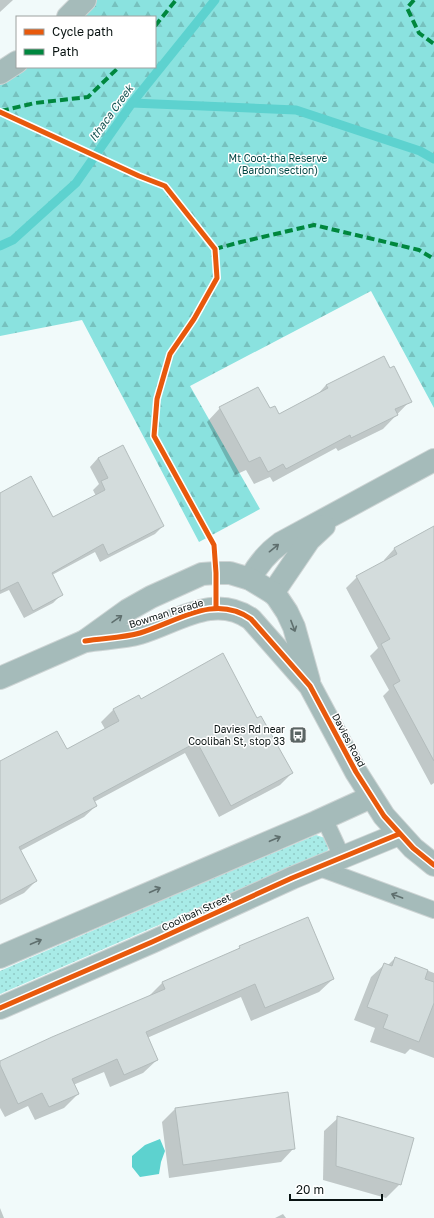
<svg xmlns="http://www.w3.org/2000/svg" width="434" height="1218" viewBox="0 0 434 1218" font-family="'Golos Text',sans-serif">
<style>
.green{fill:url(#green-dots)}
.forest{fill:url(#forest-firs)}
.water{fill:#5dd2cf}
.shadow{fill:#0003}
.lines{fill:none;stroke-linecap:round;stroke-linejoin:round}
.stream{stroke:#5dd2cf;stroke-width:9}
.building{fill:#d3dcdc;stroke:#b3bcbc}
.service-casing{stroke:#cdd4d4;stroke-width:18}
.minor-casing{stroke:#cdd4d4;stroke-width:24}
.service{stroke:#a5bbba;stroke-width:16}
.minor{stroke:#a5bbba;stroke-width:22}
.quiet{stroke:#00873e;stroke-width:4;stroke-dasharray:8 4;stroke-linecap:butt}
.cycleway-casing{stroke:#fff;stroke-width:8}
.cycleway{stroke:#e8590c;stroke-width:5}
.oneway{stroke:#5f6f6e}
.labels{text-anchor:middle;stroke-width:3;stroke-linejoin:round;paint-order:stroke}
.park-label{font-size:10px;fill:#014644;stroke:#fff}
.street-label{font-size:10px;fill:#091312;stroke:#fff}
.poi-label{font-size:10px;fill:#091312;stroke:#fff;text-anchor:end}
.water-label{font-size:11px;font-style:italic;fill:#155351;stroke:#fff}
</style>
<defs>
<pattern id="green-dots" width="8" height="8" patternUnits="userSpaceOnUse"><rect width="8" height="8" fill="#a8ebe7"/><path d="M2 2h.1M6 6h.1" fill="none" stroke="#8fc9c5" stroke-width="1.8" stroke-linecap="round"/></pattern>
<pattern id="forest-firs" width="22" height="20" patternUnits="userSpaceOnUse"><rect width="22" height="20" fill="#8ae2df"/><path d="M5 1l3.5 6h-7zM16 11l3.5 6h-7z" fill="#76c1be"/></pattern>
</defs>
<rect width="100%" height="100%" fill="#f1fafa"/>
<path class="green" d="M 316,835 L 325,838 L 329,847 L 327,852 L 0,994 L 0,971 L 211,879 Z"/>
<path class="forest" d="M 94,0 L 434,0 L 434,408 L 371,291 L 190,386 L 260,509 L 199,542 L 82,320 L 0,336 L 0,76 L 18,67 L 155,67 L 155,17 L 76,17 Z"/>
<path class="water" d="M 160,1139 L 165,1151 L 161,1162 L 159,1174 L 140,1177 L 132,1167 L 132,1156 L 145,1145 Z"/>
<g class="shadow">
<path d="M 0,0 L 13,0 L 0,12 Z"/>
<path d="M 390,370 L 410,401 L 383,429 L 338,451 L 336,448 L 273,482 L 270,477 L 254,484 L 246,470 L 235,475 L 207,422 L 220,408 L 270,409 L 278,415 L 317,395 L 326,385 Z"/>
<path d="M 122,446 L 163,526 L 155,534 L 100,562 L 95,552 L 52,575 L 62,594 L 53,603 L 24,618 L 9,590 L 0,594 L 0,494 L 52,518 L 96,496 L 93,490 L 99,484 L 90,467 L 98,458 Z"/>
<path d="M 434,527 L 434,783 L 431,785 L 383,696 L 389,690 L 370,656 L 378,648 L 346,588 L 357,577 L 385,562 L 384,560 L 394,549 Z"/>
<path d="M 139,697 L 141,700 L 257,719 L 292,773 L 280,785 L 219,817 L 185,753 L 94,802 L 96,806 L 84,817 L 20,851 L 36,881 L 24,893 L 0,905 L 0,762 L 66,750 L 105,729 L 101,722 L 113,710 Z"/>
<path d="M 240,947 L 333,979 L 319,992 L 251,1021 L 241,997 L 147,1038 L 157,1060 L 143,1073 L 110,1087 L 104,1072 L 73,1085 L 78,1094 L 64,1108 L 35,1120 L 28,1106 L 5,1117 L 0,1108 L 0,1062 L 149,996 L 162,983 L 235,952 Z"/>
<path d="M 395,958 L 434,973 L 434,1058 L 410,1049 L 405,1054 L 370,1042 L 375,1028 L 354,1020 L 371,977 L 385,964 L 388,965 Z"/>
<path d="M 176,1108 L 294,1148 L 281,1162 L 169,1178 L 162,1122 Z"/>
<path d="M 338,1118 L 400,1184 L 386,1198 L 323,1180 L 324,1131 Z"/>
<path d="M 0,1208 L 4,1218 L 0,1218 Z"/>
<path d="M 283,1214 L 286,1218 L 275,1218 Z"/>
</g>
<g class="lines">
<g class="stream">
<path d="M 132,103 L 296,110 L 420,151 L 434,159"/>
<path d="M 0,246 L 13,240 L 76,183 L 132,103 L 215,0"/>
</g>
</g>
<g class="building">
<path d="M 384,356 L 390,368 L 394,366 L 412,402 L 395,409 L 398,415 L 351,438 L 350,435 L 286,469 L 283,464 L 268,472 L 260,457 L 249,462 L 219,407 L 258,387 L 270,408 L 275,406 L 279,414 L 328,388 L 326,385 Z"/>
<path d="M 123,445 L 164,526 L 108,555 L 103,544 L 52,573 L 63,595 L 33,611 L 18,582 L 0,591 L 0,493 L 31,476 L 53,517 L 105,490 L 101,481 L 108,478 L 98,458 Z"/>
<path d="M 434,526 L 434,761 L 393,685 L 400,681 L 381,644 L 390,639 L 356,576 L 397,554 L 394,548 Z"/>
<path d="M 223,653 L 257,718 L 261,716 L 293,773 L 231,806 L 197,742 L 93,798 L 97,806 L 19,847 L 37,881 L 0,901 L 0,761 L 57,731 L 67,749 L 119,721 L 113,709 L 139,695 L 141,699 Z"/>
<path d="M 308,917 L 334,979 L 265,1008 L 255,984 L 146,1032 L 158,1060 L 124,1075 L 117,1059 L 72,1079 L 79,1094 L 49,1107 L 42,1093 L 18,1104 L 0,1065 L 0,1061 L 52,1037 L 165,989 L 162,982 L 240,948 L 239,946 Z"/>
<path d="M 395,957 L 428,970 L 425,979 L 434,982 L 434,1003 L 419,1042 L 383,1028 L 388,1015 L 367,1007 L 384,963 L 392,966 Z"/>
<path d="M 288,1092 L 295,1149 L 183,1165 L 175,1108 Z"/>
<path d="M 337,1116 L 414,1138 L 401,1185 L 336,1166 Z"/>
</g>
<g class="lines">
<g class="service-casing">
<g id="service">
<path d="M 324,818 L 342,857"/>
<path d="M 317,867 L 434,910"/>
</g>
</g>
<g class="minor-casing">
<g id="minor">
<path d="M 68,17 L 85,0"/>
<path d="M 0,73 L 17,62"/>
<path d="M 250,579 C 258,564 267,553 281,543 L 434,460"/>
<path d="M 273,593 L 309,540 L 324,526"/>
<path d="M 85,641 C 103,638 123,638 140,633 C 177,622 214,593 251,619 L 310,686 L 356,772 L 384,816 L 413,848 L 434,865"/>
<path d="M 0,678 L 85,641 L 128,610 L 151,597 L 202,574 L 216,573 L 230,573 L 250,579 L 273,593 L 277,597 L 287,612 L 294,627 L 309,681"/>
<path d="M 0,957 L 316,822 L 371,797"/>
<path d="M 0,1008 L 152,942 L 292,878 L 399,834"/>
</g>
</g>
<use href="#service" class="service"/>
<use href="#minor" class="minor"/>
<g class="quiet">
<path d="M 414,0 L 407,8 L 419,33 L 434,44"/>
<path d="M 155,26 L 176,0"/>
<path d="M 1,111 L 35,103 L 88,97 L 119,67"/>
<path d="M 215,249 L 241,242 L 314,225 L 419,250 L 434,259"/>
</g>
<g class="cycleway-casing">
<g id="cycleway">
<path d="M 0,112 L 139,176 L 165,186 L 215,249 L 217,278 L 194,319 L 170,354 L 157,399 L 154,436 L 214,545 L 216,573 L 216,608"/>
<path d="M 85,641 C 103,638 123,638 140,633 C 177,622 214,593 251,619 L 310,686 L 356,772 L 384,816 L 413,848 L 434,865"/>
<path d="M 0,1008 L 152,942 L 292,878 L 399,834"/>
</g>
</g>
<use href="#cycleway" class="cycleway"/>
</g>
<defs><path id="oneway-shaft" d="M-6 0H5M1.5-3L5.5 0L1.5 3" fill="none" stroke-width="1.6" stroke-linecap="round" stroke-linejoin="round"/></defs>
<g class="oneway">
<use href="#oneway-shaft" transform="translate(274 548) rotate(-39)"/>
<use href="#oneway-shaft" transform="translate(117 619) rotate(-35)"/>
<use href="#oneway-shaft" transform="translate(293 626) rotate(69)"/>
<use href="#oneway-shaft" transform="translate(275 839) rotate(-23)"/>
<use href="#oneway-shaft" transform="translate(155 890) rotate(-24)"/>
<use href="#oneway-shaft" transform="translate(397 896) rotate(-160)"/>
<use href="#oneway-shaft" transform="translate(36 942) rotate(-23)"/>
</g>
<defs>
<g id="bus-square" transform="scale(0.9)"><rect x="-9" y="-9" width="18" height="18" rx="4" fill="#5a6463" stroke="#fff"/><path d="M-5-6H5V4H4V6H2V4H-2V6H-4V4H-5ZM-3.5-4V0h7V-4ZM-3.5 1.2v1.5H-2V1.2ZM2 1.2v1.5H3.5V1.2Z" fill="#fff"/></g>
</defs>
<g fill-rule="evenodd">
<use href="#bus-square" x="298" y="735"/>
</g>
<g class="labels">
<g class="park-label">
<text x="278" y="162">Mt Coot-tha Reserve<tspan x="278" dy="12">(Bardon section)</tspan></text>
</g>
<g class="street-label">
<text transform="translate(166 613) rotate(-17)" y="4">Bowman Parade</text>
<text transform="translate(349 740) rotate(62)" y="4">Davies Road</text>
<text transform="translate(196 912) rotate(-25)" y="4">Coolibah Street</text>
</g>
<g class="poi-label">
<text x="285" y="733">Davies Rd near<tspan x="285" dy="12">Coolibah St, stop 33</tspan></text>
</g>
<g class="water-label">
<text transform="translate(111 113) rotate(-54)" y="4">Ithaca Creek</text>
</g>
</g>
<rect x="16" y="16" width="140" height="52" fill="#ffffff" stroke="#9da1a0"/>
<rect x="24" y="29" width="20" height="6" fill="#e8590c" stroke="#9da1a0"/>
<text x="52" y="36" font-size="12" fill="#091312">Cycle path</text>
<rect x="24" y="49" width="20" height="6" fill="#00873e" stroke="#9da1a0"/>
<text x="52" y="56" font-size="12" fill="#091312">Path</text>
<path d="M290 1194v6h92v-6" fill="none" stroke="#091312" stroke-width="2"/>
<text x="296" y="1194" font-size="12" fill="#091312" stroke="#ffffff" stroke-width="3" paint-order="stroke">20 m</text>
</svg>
